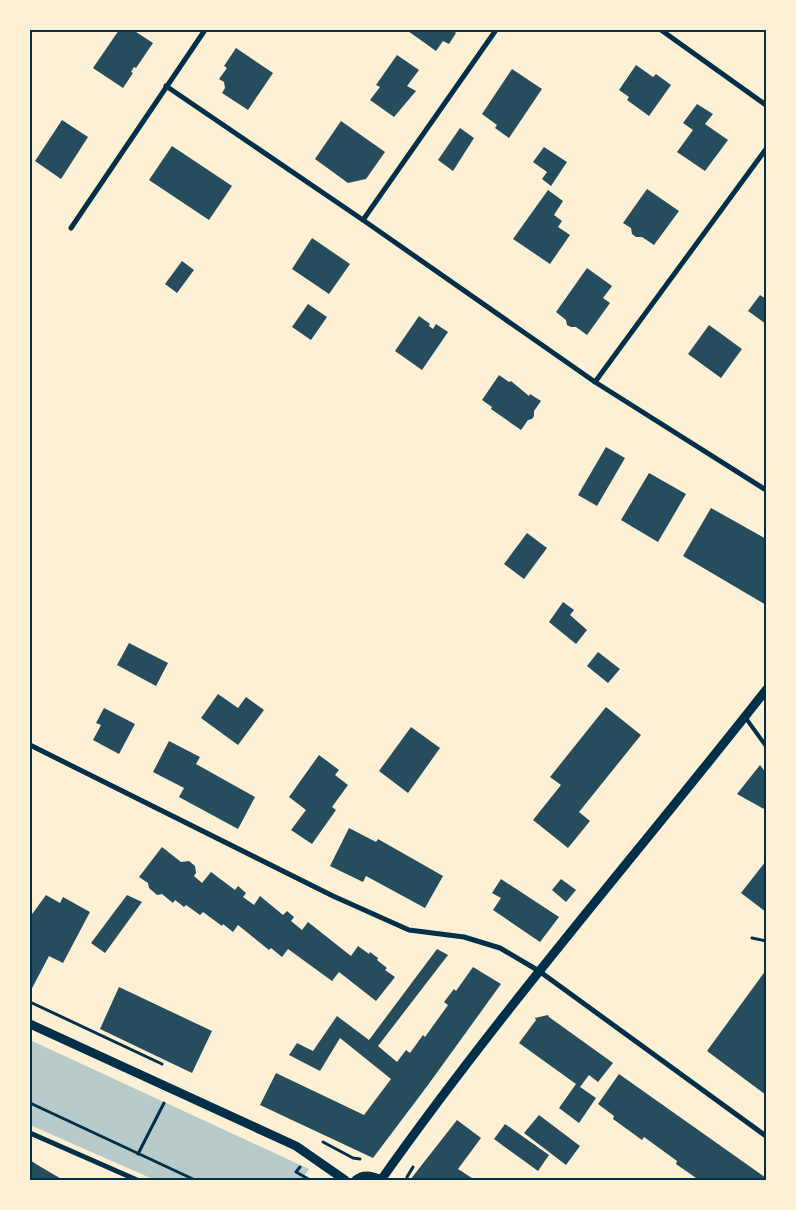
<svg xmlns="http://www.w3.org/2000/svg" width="796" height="1210" viewBox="0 0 796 1210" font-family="Lato,sans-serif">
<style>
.green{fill:#b9caca}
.building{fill:#264d5e}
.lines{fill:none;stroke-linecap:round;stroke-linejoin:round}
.path{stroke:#003049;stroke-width:3}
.service{stroke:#003049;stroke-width:4}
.minor{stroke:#003049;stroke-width:5}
.tertiary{stroke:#003049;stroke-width:9}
.neatline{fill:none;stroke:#003049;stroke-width:2}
</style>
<rect width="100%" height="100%" fill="#fdf0d5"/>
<path class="green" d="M 30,1040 L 309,1169 L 304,1177 L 308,1180 L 155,1180 L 30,1125 Z"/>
<g class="building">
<path d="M 119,30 L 133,30 L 153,43 L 136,68 L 134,67 L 131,72 L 133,73 L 123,88 L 93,68 Z"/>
<path d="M 409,30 L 452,30 L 456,33 L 449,44 L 443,41 L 436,51 L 408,31 Z"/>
<path d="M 236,48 L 273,73 L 248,110 L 222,93 L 225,88 L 224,82 L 219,79 L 227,68 L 224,66 Z"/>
<path d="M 397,55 L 419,70 L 407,86 L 416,91 L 394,117 L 370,100 L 380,87 L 376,85 Z"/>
<path d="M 636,65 L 653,77 L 656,74 L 671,85 L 649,116 L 627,100 L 629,97 L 619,90 Z"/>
<path d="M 512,69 L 542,89 L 509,138 L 495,128 L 497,125 L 482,114 Z"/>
<path d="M 697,104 L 713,114 L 705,124 L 728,140 L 705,171 L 677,152 L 693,130 L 683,123 Z"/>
<path d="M 62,120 L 88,137 L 61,179 L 35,161 Z"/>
<path d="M 341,121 L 385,152 L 366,179 L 348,183 L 315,159 Z"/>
<path d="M 460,128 L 474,138 L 453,171 L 438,160 Z"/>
<path d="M 172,146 L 232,186 L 209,220 L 149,180 Z"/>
<path d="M 544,147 L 567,162 L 551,186 L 542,179 L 547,172 L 533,162 Z"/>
<path d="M 647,189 L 679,211 L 654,245 L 642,237 L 636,237 L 632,234 L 631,228 L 623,223 Z"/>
<path d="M 548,190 L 563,201 L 554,215 L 562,221 L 558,227 L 570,235 L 550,264 L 513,239 Z"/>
<path d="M 312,238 L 350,264 L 329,294 L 292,269 Z"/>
<path d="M 182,261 L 194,270 L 177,293 L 165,284 Z"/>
<path d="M 587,268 L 612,286 L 603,298 L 610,303 L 587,335 L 576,327 L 571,327 L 567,325 L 566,320 L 556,312 Z"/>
<path d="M 760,295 L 766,299 L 766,324 L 748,311 Z"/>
<path d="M 308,304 L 327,317 L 311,340 L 292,327 Z"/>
<path d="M 419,316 L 430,324 L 429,326 L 433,329 L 436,324 L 448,332 L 422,370 L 395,351 Z"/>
<path d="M 709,325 L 742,349 L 721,378 L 688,354 Z"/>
<path d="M 499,375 L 509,382 L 511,381 L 529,396 L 530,394 L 541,401 L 534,411 L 534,416 L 532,419 L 528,420 L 521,430 L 491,409 L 492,407 L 482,400 Z"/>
<path d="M 606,447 L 625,458 L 597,506 L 578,495 Z"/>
<path d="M 649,473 L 686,494 L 658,542 L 621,520 Z"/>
<path d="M 711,508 L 766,539 L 766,605 L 683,556 Z"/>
<path d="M 527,533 L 547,548 L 524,579 L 504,564 Z"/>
<path d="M 563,602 L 574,610 L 570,615 L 587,630 L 576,644 L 549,622 Z"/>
<path d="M 129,643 L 168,663 L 156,686 L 117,665 Z"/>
<path d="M 598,652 L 620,669 L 608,683 L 587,666 Z"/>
<path d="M 218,694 L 238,708 L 246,697 L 264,710 L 238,745 L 201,718 Z"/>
<path d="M 606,707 L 641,735 L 579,812 L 590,821 L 568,848 L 533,820 L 561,785 L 550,777 Z"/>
<path d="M 104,708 L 135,724 L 119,754 L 93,740 L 101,725 L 96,723 Z"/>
<path d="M 411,727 L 440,748 L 408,793 L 379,771 Z"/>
<path d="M 169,741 L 200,757 L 196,764 L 255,797 L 238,829 L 179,797 L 184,788 L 153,772 Z"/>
<path d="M 319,755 L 339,770 L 335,775 L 348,785 L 332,807 L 336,810 L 312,844 L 291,830 L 306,810 L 289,797 Z"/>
<path d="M 760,765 L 766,773 L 766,810 L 737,794 Z"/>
<path d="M 349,828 L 376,842 L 378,839 L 443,876 L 425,908 L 366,876 L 363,882 L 330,866 Z"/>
<path d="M 162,847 L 181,862 L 189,861 L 195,866 L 196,873 L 194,876 L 202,883 L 211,872 L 235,890 L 238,886 L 246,893 L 243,897 L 254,905 L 260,896 L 283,915 L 287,911 L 294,917 L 291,921 L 302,930 L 308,922 L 351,956 L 358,946 L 369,954 L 370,952 L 378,958 L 377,960 L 387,968 L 385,970 L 395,977 L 376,1001 L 339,972 L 332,981 L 288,949 L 282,957 L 271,948 L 269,950 L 238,925 L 233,932 L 223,924 L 222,926 L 203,912 L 200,915 L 186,905 L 184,907 L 175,900 L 173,903 L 162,894 L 157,895 L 149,888 L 148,883 L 139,877 Z"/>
<path d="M 766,861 L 766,912 L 741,893 Z"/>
<path d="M 501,879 L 559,917 L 540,942 L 493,910 L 501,898 L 492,893 Z"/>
<path d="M 561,879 L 576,890 L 566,902 L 552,890 Z"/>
<path d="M 46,895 L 60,903 L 63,897 L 90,912 L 63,963 L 49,956 L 30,992 L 30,917 Z"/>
<path d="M 127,895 L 142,902 L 105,953 L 91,943 Z"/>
<path d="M 437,949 L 448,955 L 378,1046 L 397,1062 L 406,1050 L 410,1053 L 423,1035 L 425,1037 L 448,1005 L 444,1002 L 454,989 L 456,991 L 473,967 L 501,984 L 428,1085 L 373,1158 L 260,1105 L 276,1073 L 364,1115 L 391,1079 L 340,1038 L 320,1071 L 289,1055 L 297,1043 L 313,1051 L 337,1016 L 369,1040 Z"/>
<path d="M 766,970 L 766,1095 L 707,1051 Z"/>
<path d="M 119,987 L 212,1031 L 192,1073 L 100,1029 Z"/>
<path d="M 548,1015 L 549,1017 L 613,1063 L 598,1082 L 589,1075 L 580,1087 L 596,1098 L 579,1123 L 559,1108 L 576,1084 L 519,1043 L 536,1020 L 535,1018 Z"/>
<path d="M 619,1074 L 766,1178 L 766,1180 L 699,1180 L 676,1164 L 677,1161 L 644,1137 L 642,1140 L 613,1119 L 614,1116 L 598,1104 Z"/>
<path d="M 539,1115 L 580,1146 L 566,1165 L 524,1133 Z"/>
<path d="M 457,1120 L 481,1138 L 458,1169 L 475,1180 L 410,1180 Z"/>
<path d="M 505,1124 L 549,1155 L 538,1171 L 494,1139 Z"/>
<path d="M 30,1160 L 36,1164 L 63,1180 L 30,1180 Z"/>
</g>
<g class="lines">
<g class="path">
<path d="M 752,938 L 766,941"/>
<path d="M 30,1002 L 162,1064"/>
<path d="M 30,1103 L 195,1180"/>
<path d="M 323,1142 L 353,1158 L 360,1159"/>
<path d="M 138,1154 L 164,1103"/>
<path d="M 300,1167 L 296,1172 L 310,1180"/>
<path d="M 407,1180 L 407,1177 L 413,1167"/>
</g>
<path class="service" d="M 745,717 L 766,746"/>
<g class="minor">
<path d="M 661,30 L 766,105"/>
<path d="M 166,86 L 363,220 L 595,382 L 766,490"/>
<path d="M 363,220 L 496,30"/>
<path d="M 71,228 L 205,30"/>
<path d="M 595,382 L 766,149"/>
<path d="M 30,745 L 333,896 L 409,930 L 464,937 L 500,948 L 539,971 L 766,1136"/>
<path d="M 30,1133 L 137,1180"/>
</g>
<g class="tertiary">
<path d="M 30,1024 L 296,1146 L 345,1180"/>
<path d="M 356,1180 C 364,1173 373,1176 381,1180"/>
<path d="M 381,1180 C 501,1010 638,853 766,690"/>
</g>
</g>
<rect width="796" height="1210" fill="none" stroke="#fdf0d5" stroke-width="62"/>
<rect x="31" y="31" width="734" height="1148" class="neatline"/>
</svg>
